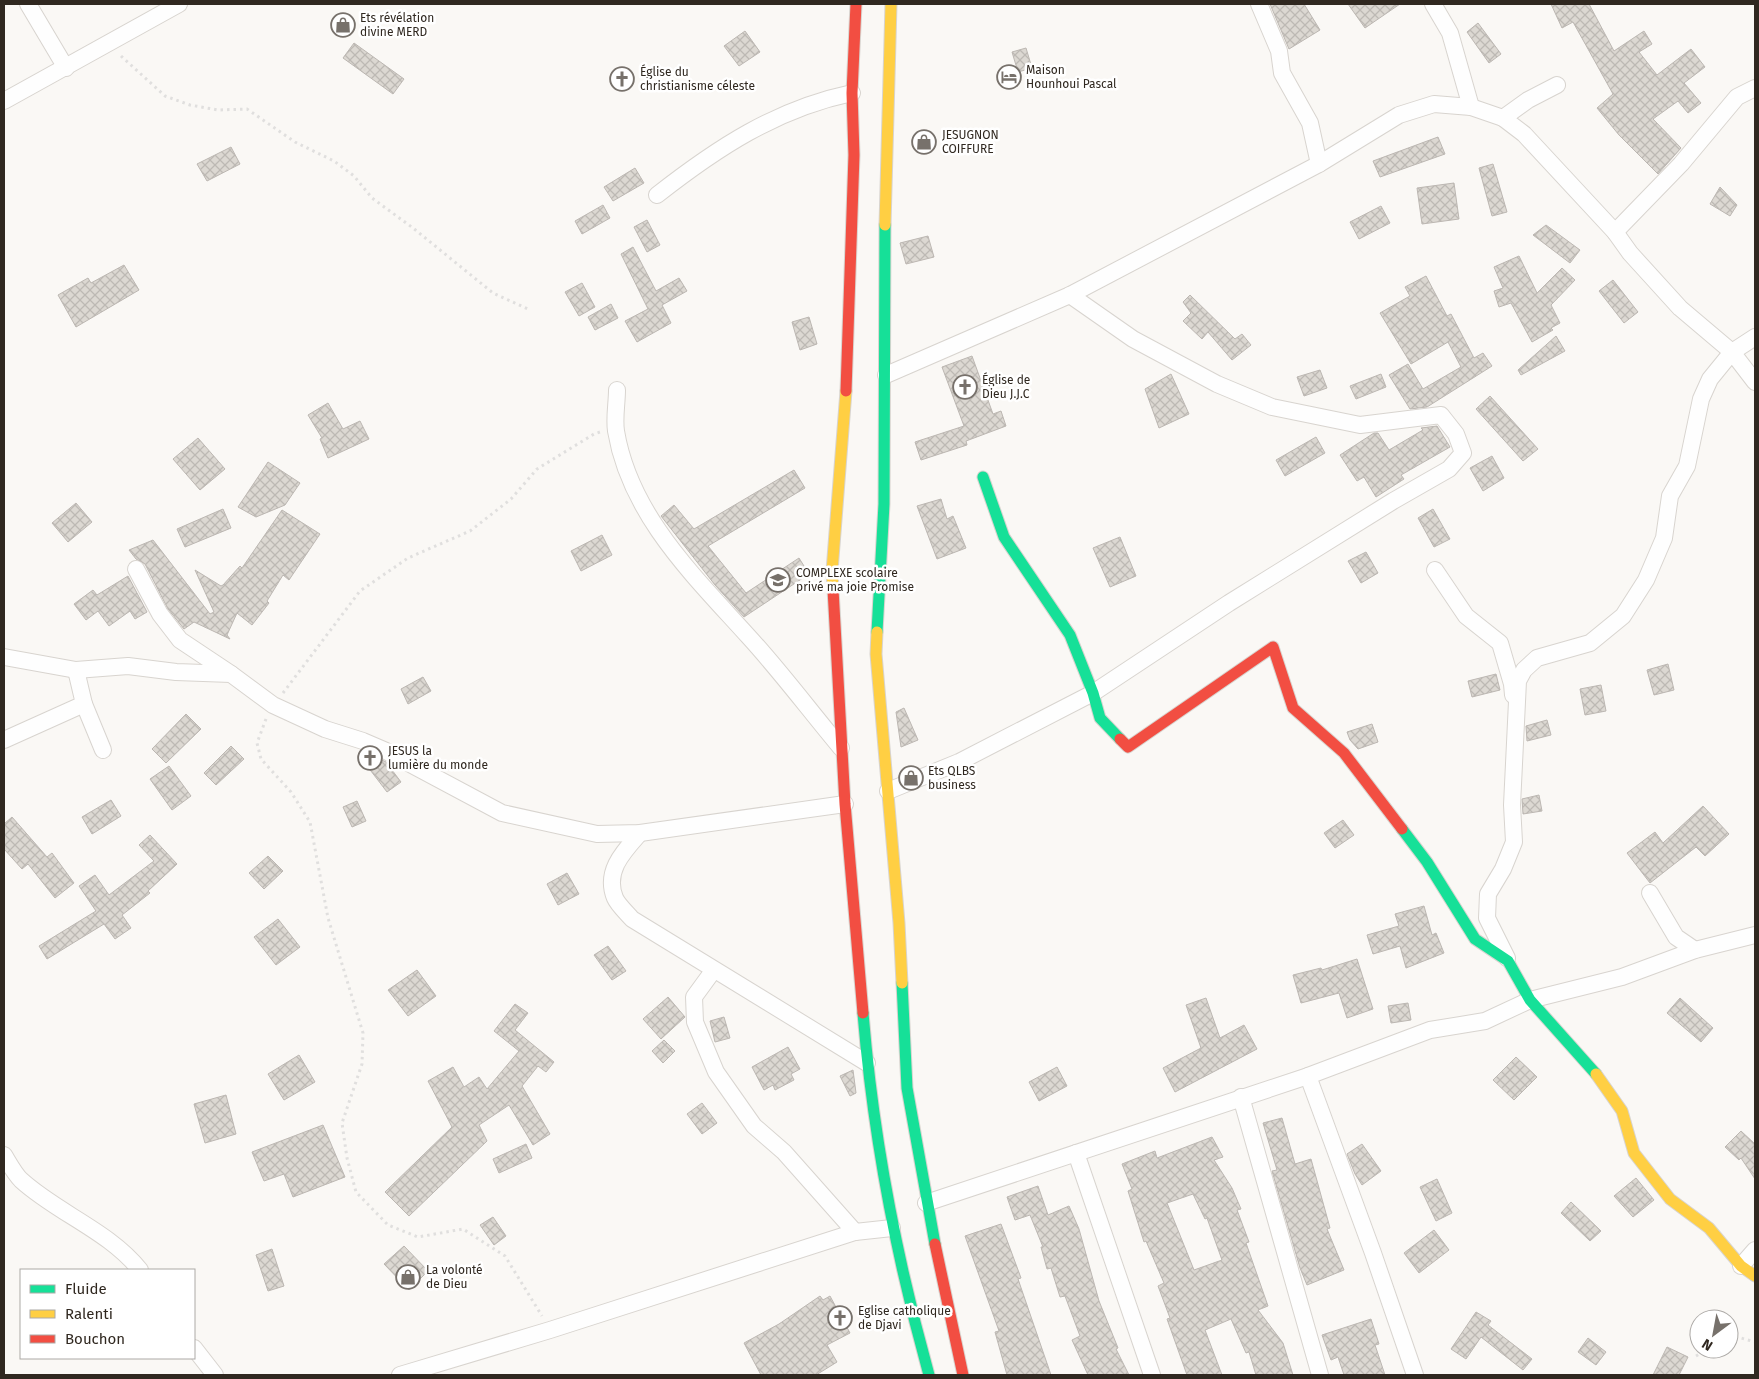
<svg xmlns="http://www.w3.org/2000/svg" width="1759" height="1379" viewBox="0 0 1759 1379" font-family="'Fira Sans',sans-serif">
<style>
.building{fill:url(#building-cross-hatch);stroke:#bcb7b2;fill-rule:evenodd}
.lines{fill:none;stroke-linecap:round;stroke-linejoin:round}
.street-casing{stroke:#d8d4cf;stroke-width:18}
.fast-casing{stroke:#d8d4cf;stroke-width:13}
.slow-casing{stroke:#d8d4cf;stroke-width:13}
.jam-casing{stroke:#d8d4cf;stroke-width:13}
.path{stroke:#e0dfde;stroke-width:3;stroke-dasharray:2.5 4;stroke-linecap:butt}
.street{stroke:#fefefe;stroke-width:16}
.fast{stroke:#16e098;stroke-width:11}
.slow{stroke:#ffcf43;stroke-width:11}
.jam{stroke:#f24e42;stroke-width:11}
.labels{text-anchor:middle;stroke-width:5;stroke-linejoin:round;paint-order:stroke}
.poi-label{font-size:12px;fill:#302820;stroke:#fff;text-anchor:start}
</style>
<defs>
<pattern id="building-cross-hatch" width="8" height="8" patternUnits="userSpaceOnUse" patternTransform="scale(1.25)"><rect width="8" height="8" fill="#dcd8d2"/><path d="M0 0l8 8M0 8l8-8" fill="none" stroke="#bdb9b4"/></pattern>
</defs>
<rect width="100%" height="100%" fill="#faf8f5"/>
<g class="building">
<path d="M 1270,4 L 1304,4 L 1320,30 L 1289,49 Z"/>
<path d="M 1348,4 L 1400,4 L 1365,28 Z"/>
<path d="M 1551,4 L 1589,4 L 1614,51 L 1644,31 L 1652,44 L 1639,52 L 1657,75 L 1691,49 L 1705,67 L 1684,83 L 1701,103 L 1688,113 L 1678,101 L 1653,119 L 1681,148 L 1658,174 L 1619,135 L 1597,108 L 1613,94 L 1573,22 L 1562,28 Z"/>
<path d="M 1478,23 L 1501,54 L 1489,63 L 1467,32 Z"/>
<path d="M 745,31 L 760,52 L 739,66 L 724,46 Z"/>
<path d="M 354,43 L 404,79 L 393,94 L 343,58 Z"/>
<path d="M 1026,48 L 1032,68 L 1018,72 L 1012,52 Z"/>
<path d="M 1438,137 L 1445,154 L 1380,177 L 1373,161 Z"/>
<path d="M 231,147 L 240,164 L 207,181 L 197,164 Z"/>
<path d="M 1493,164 L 1507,212 L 1492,216 L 1479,168 Z"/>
<path d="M 635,168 L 644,183 L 613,201 L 604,187 Z"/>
<path d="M 1454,183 L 1459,219 L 1422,224 L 1417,188 Z"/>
<path d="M 1720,187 L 1737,205 L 1730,216 L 1710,204 Z"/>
<path d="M 603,205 L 610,218 L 582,234 L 575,221 Z"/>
<path d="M 1381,206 L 1390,223 L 1359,239 L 1350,222 Z"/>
<path d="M 647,220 L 660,245 L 647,252 L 634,227 Z"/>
<path d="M 1546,225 L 1580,250 L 1570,263 L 1533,235 Z"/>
<path d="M 928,236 L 934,257 L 906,264 L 900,243 Z"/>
<path d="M 633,247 L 656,291 L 679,278 L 687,291 L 662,305 L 671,323 L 637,342 L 625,321 L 648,309 L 621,254 Z"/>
<path d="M 1519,256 L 1537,293 L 1562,268 L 1575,280 L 1551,305 L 1560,323 L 1551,328 L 1553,330 L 1532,342 L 1511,303 L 1499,307 L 1494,291 L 1503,288 L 1494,267 Z"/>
<path d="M 124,265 L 139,290 L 76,327 L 58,295 L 88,278 L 91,283 Z"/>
<path d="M 1426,276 L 1447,316 L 1451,314 L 1474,358 L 1483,353 L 1492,366 L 1427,407 L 1410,409 L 1389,375 L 1408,364 L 1423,389 L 1461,367 L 1448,342 L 1411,364 L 1380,313 L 1410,296 L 1405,287 Z"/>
<path d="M 1613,280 L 1638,312 L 1624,323 L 1599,291 Z"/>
<path d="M 582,283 L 595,307 L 579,316 L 565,292 Z"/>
<path d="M 1190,295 L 1235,339 L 1242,334 L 1251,345 L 1232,360 L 1208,332 L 1202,339 L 1183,321 L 1191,313 L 1183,302 Z"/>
<path d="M 611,304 L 618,318 L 595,330 L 588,317 Z"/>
<path d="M 809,317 L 817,344 L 800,350 L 792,322 Z"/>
<path d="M 1556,336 L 1565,351 L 1521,375 L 1518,370 Z"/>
<path d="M 972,356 L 993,414 L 1001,411 L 1006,426 L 966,441 L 967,445 L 921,460 L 915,442 L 964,426 L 942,367 Z"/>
<path d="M 1320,370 L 1327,388 L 1304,396 L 1297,377 Z"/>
<path d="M 1171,374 L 1189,414 L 1159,428 L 1145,389 Z"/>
<path d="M 1381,374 L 1386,387 L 1356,399 L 1350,386 Z"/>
<path d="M 1490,396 L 1538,449 L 1523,461 L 1476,409 Z"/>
<path d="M 328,403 L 343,429 L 360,421 L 369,439 L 328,458 L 320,439 L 322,438 L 308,415 Z"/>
<path d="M 1437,426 L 1450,447 L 1401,475 L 1404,479 L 1376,497 L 1364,477 L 1357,481 L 1340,455 L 1374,433 L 1378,433 L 1389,450 L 1423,430 L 1421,428 Z"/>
<path d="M 1316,437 L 1325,453 L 1285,476 L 1276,460 Z"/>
<path d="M 198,438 L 225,469 L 200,490 L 173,459 Z"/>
<path d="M 1492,456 L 1504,478 L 1483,491 L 1470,468 Z"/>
<path d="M 268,462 L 300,483 L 285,505 L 256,517 L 238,507 Z"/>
<path d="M 794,470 L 805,488 L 708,546 L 746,593 L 799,558 L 809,574 L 744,617 L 715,585 L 661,516 L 674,505 L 694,529 Z"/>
<path d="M 941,499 L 947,519 L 953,516 L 966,548 L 937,559 L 917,506 Z"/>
<path d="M 76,503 L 92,522 L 68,542 L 52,523 Z"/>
<path d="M 223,509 L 231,528 L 185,547 L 177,529 Z"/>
<path d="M 1433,509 L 1450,539 L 1434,547 L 1418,518 Z"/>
<path d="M 282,510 L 320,534 L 289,580 L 283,575 L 267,601 L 269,603 L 252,625 L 237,613 L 227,635 L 230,639 L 194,622 L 184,629 L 168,609 L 145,564 L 136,559 L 129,550 L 153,540 L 210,614 L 214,612 L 195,570 L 221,586 L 223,585 L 240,566 L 242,568 Z"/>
<path d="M 602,535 L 612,555 L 581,571 L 571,551 Z"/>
<path d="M 1120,537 L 1136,576 L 1110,587 L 1093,548 Z"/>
<path d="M 1366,552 L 1378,573 L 1361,583 L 1348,561 Z"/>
<path d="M 128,576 L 147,612 L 135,619 L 130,611 L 109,626 L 98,611 L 86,620 L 74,604 L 93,590 L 97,595 Z"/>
<path d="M 1668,664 L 1674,690 L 1654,695 L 1647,670 Z"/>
<path d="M 1496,674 L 1500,690 L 1472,697 L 1468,681 Z"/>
<path d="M 423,677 L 431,691 L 408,704 L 401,689 Z"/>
<path d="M 1601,685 L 1606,711 L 1585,715 L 1580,689 Z"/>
<path d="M 904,708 L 918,740 L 901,747 L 896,712 Z"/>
<path d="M 186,714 L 201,729 L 166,763 L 152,749 Z"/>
<path d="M 1547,720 L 1551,735 L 1527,741 L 1526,726 Z"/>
<path d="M 1372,724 L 1378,742 L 1358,749 L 1350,740 L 1347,732 Z"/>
<path d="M 231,746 L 244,759 L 216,785 L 204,773 Z"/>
<path d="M 367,753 L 386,762 L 401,782 L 387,792 L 361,758 Z"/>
<path d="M 169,766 L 191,796 L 172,810 L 150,779 Z"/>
<path d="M 1539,795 L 1542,811 L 1523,814 L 1522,799 Z"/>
<path d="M 111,800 L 121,816 L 92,834 L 82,817 Z"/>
<path d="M 357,801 L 366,821 L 352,827 L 343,807 Z"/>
<path d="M 1703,806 L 1729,834 L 1705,856 L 1696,847 L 1650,883 L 1627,853 L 1655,832 L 1663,843 Z"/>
<path d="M 12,817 L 47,857 L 52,853 L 74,883 L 55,898 L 28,864 L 22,869 L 4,849 L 4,824 Z"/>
<path d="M 1343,820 L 1354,835 L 1335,848 L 1324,833 Z"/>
<path d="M 150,835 L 177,864 L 148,891 L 150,893 L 122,915 L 131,928 L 115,939 L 104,924 L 47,959 L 39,946 L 96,911 L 79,886 L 95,875 L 109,895 L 154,861 L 139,845 Z"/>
<path d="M 268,856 L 283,871 L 264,889 L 249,873 Z"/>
<path d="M 567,873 L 579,894 L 558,905 L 547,884 Z"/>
<path d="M 1424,906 L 1432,935 L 1436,933 L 1444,953 L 1406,968 L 1400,946 L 1373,954 L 1367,935 L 1399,926 L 1395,914 Z"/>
<path d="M 278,919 L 300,947 L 276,965 L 254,937 Z"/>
<path d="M 608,946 L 626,971 L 612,980 L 594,955 Z"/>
<path d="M 1357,959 L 1373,1009 L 1347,1018 L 1339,993 L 1301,1003 L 1293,975 L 1321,968 L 1322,970 Z"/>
<path d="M 417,970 L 436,996 L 408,1016 L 388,990 Z"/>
<path d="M 668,997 L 685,1017 L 661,1039 L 643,1019 Z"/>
<path d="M 1206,998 L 1220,1038 L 1244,1025 L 1257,1049 L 1175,1092 L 1163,1068 L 1201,1048 L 1186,1005 Z"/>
<path d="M 1680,998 L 1713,1028 L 1701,1042 L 1667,1013 Z"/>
<path d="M 1408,1003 L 1411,1020 L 1391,1023 L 1388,1006 Z"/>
<path d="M 515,1004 L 528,1013 L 515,1030 L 554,1062 L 546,1072 L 538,1066 L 522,1086 L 550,1134 L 533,1145 L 509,1105 L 479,1125 L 487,1141 L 409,1216 L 385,1192 L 452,1127 L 428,1081 L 453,1067 L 464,1087 L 479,1077 L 487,1089 L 519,1051 L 494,1031 Z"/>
<path d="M 724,1017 L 730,1038 L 715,1042 L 710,1021 Z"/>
<path d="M 664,1040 L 675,1051 L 663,1063 L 652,1051 Z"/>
<path d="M 788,1047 L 800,1069 L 791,1074 L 794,1080 L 775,1090 L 773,1085 L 764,1090 L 752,1067 Z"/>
<path d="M 299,1055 L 315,1082 L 284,1100 L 268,1074 Z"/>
<path d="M 1516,1057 L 1537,1077 L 1514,1100 L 1493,1080 Z"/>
<path d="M 1057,1067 L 1067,1086 L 1039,1101 L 1029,1082 Z"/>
<path d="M 853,1070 L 856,1093 L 850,1096 L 840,1076 Z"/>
<path d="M 226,1095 L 236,1134 L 205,1143 L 194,1104 Z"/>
<path d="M 702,1103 L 717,1123 L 702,1134 L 687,1114 Z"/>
<path d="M 1282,1118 L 1295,1164 L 1311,1159 L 1330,1228 L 1327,1229 L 1344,1270 L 1307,1285 L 1300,1268 L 1272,1171 L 1277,1170 L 1263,1123 Z"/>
<path d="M 323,1125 L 345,1177 L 293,1197 L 284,1174 L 264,1181 L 252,1152 Z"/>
<path d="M 1741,1131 L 1755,1144 L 1755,1179 L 1741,1158 L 1739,1160 L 1725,1147 Z"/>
<path d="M 1212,1137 L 1223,1157 L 1214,1160 L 1232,1188 L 1241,1209 L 1237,1210 L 1249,1242 L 1246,1243 L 1268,1306 L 1258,1310 L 1283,1343 L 1293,1375 L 1256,1375 L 1249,1352 L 1246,1353 L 1231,1319 L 1205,1330 L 1222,1375 L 1187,1375 L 1167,1319 L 1170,1318 L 1158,1286 L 1164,1283 L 1146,1241 L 1144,1242 L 1128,1191 L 1132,1189 L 1122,1164 L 1155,1151 L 1157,1158 ZM 1193,1194 L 1205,1219 L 1207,1218 L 1222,1260 L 1194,1270 L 1167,1203 Z"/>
<path d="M 526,1144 L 532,1158 L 499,1173 L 493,1159 Z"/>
<path d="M 1362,1144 L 1381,1171 L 1362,1185 L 1355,1174 L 1347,1154 Z"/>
<path d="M 1636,1178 L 1654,1200 L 1633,1217 L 1614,1196 Z"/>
<path d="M 1437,1179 L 1452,1213 L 1436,1221 L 1420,1187 Z"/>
<path d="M 1038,1186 L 1048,1215 L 1069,1206 L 1079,1229 L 1099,1301 L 1118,1348 L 1116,1349 L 1129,1375 L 1088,1375 L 1072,1340 L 1080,1336 L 1065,1296 L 1060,1297 L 1051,1268 L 1047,1269 L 1041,1247 L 1043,1247 L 1030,1215 L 1015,1220 L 1007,1197 Z"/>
<path d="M 1571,1202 L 1601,1231 L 1590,1241 L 1561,1213 Z"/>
<path d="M 493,1217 L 506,1236 L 494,1245 L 480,1225 Z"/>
<path d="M 1001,1224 L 1021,1278 L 1018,1279 L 1051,1375 L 1007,1375 L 995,1332 L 999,1331 L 965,1236 Z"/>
<path d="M 1434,1230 L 1449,1250 L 1419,1273 L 1404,1253 Z"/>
<path d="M 404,1246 L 428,1271 L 409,1290 L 384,1264 Z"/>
<path d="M 272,1249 L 284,1286 L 268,1291 L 256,1255 Z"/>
<path d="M 820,1296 L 823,1300 L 830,1296 L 850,1333 L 827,1345 L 837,1362 L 816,1375 L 761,1375 L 744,1343 L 779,1324 Z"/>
<path d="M 1476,1312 L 1491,1321 L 1488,1325 L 1532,1359 L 1523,1370 L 1481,1337 L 1466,1359 L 1451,1349 Z"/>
<path d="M 1371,1319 L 1379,1344 L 1375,1345 L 1385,1375 L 1344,1375 L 1338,1357 L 1331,1360 L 1322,1335 Z"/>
<path d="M 1588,1338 L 1606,1352 L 1596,1365 L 1578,1352 Z"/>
<path d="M 1667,1347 L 1688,1357 L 1679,1375 L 1653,1375 Z"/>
</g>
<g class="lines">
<g class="street-casing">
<g id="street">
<path d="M 28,4 L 66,68"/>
<path d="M 1259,4 L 1279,51 L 1282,73 L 1310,123 L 1319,164"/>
<path d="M 1433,4 L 1450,33 L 1471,107"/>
<path d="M 4,101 L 179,4"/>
<path d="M 1503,118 L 1528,100 L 1557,85"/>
<path d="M 657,195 C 717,148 776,109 852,93"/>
<path d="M 1615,232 L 1681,164 L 1737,97 L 1755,88"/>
<path d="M 886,375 L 1070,295 L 1319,164 L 1399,115 L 1434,104 L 1471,107 L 1503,118 L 1524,134 L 1615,232 L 1630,253 L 1680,308 L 1732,352 L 1755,382"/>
<path d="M 617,390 C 617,403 614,418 616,431 C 630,515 694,576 748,636 C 781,672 810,711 841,748"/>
<path d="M 136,569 L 160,614 L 180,640 L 231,674"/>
<path d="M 1435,570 L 1466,616 L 1500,643 L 1512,684 L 1513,695"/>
<path d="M 4,657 L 76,670 L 128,666 L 176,672 L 231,674 L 273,705 L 325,729 L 363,741 L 384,750 L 502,813 L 597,834 L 640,833 L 845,804"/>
<path d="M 84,704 L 103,750"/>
<path d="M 4,740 L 84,704 L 76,670"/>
<path d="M 888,791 L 959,762 L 1093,693 L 1229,603 L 1393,501 L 1449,469 L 1463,453 L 1456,434 L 1441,415 L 1360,425 L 1272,407 L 1217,384 L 1133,339 L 1070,295"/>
<path d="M 640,833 C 624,851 604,871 615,898 C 618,905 627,913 632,919 L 867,1063"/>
<path d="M 1650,893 L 1676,937 L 1695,950"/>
<path d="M 1507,958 L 1487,918 L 1488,894 L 1503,869 L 1514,842 L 1512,805 L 1518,681 L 1524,670 L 1537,658 L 1590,643 L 1623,616 L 1646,580 L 1664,538 L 1670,496 L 1687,466 L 1701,399 L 1710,379 L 1732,352 L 1755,337"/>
<path d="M 713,971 L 694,997 L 695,1022 L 716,1072 L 754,1126 L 784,1152 L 855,1232"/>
<path d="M 1308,1076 L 1373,1253 L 1415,1375"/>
<path d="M 1241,1097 L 1320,1375"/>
<path d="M 1076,1153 L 1152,1375"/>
<path d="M 4,1155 C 9,1163 14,1173 21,1180 C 57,1213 109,1231 140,1270"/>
<path d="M 926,1203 L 1308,1076 L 1430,1030 L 1485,1021 L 1530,1000 L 1622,977 L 1695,950 L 1755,935"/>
<path d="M 1741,1266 L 1755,1250"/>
<path d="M 194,1348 L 215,1375"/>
<path d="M 400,1375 L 550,1330 L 855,1232 L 892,1228"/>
</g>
</g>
<g class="fast-casing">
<g id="fast">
<path d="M 983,477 L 1004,537 L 1070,635 L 1093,693 L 1100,718 L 1120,739"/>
<path d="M 877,632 L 884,504 L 885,225"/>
<path d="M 1402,829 L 1427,862 L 1475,939 L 1508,961 L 1530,1000 L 1596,1074"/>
<path d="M 902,983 L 907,1088 L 935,1244"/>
<path d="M 863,1013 C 873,1136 896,1256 929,1375"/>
</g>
</g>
<g class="slow-casing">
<g id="slow">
<path d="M 885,225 L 891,4"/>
<path d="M 833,589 L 832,571 L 846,391"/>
<path d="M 877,632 L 876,654 L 899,923 L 902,983"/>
<path d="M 1596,1074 L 1622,1111 L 1634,1153 L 1670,1199 L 1709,1228 L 1741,1266 L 1755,1276"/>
</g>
</g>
<g class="jam-casing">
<g id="jam">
<path d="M 846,391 L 854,155 L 852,93 L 856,4"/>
<path d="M 833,589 L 845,804 L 863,1013"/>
<path d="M 1120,739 L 1128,747 L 1273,647 L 1293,708 L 1344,753 L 1402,829"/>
<path d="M 935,1244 L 963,1375"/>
</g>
</g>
<g class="path">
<path d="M 121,56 L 165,96 L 190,105 L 218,110 L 247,109 L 295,142 L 334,161 L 354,176 L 372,198 L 413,228 L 493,293 L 530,310"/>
<path d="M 283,693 L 360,591 L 408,558 L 470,531 L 511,499 L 537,469 L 594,434 L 600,432"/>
<path d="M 266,719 L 257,743 L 261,759 L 291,792 L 310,822 L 328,918 L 363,1033 L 362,1064 L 342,1123 L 347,1158 L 356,1192 L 388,1225 L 418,1237 L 463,1229 L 505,1256 L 542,1316"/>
<path d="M 1729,1341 L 1741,1338 L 1755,1342"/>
<path d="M 1696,1356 L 1708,1349"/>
</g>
<use href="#street" class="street"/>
<use href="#fast" class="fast"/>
<use href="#slow" class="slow"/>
<use href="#jam" class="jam"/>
</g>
<defs>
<g id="shop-ring" transform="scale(1.25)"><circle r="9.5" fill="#fff" stroke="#77716b" stroke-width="1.5"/><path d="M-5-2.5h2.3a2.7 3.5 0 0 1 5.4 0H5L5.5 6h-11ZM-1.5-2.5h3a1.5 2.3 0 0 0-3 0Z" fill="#77716b"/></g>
<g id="hotel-ring" transform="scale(1.25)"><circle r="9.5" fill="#fff" stroke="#77716b" stroke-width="1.5"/><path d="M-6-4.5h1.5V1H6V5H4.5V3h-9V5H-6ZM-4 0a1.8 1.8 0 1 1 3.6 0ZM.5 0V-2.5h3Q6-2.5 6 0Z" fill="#77716b"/></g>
<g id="church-ring" transform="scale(1.25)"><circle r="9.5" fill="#fff" stroke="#77716b" stroke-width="1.5"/><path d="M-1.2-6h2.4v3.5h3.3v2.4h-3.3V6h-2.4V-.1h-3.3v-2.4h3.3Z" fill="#77716b"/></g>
<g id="school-ring" transform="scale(1.25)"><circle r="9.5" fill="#fff" stroke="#77716b" stroke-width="1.5"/><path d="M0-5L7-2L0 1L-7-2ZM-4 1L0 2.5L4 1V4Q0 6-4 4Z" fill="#77716b"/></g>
</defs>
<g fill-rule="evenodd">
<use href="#shop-ring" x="343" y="25"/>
<use href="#hotel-ring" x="1009" y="77"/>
<use href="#church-ring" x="622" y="79"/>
<use href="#shop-ring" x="924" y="142"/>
<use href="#church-ring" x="965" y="387"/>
<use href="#school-ring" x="778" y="580"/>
<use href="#church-ring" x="370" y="758"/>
<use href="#shop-ring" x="911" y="778"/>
<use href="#shop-ring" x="408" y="1277"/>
<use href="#church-ring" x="840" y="1318"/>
</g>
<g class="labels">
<g class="poi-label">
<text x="360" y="22">Ets révélation<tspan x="360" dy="14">divine MERD</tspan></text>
<text x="1026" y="74">Maison<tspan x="1026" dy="14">Hounhoui Pascal</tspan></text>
<text x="640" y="76">Église du<tspan x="640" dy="14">christianisme céleste</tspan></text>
<text x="942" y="139">JESUGNON<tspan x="942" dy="14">COIFFURE</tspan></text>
<text x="982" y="384">Église de<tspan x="982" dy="14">Dieu J.J.C</tspan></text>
<text x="796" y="577">COMPLEXE scolaire<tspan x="796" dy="14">privé ma joie Promise</tspan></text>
<text x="388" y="755">JESUS la<tspan x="388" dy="14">lumière du monde</tspan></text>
<text x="928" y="775">Ets QLBS<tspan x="928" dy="14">business</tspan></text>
<text x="426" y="1274">La volonté<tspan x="426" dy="14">de Dieu</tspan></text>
<text x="858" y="1315">Eglise catholique<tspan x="858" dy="14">de Djavi</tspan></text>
</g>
</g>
<rect width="1759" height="1379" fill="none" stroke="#302820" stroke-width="10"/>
<rect x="20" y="1269" width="175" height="90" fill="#ffffff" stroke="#aca9a6"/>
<rect x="30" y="1285" width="25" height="8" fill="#16e098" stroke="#aca9a6"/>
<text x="65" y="1294" font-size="15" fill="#302820">Fluide</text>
<rect x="30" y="1310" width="25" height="8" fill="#ffcf43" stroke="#aca9a6"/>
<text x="65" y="1319" font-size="15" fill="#302820">Ralenti</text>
<rect x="30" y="1335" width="25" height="8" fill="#f24e42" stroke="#aca9a6"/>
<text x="65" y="1344" font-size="15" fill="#302820">Bouchon</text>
<g transform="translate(1714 1334) rotate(212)"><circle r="24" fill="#ffffff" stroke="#aca9a6"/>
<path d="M0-4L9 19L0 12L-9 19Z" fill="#77716b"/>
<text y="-8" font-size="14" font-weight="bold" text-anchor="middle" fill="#302820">N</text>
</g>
</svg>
